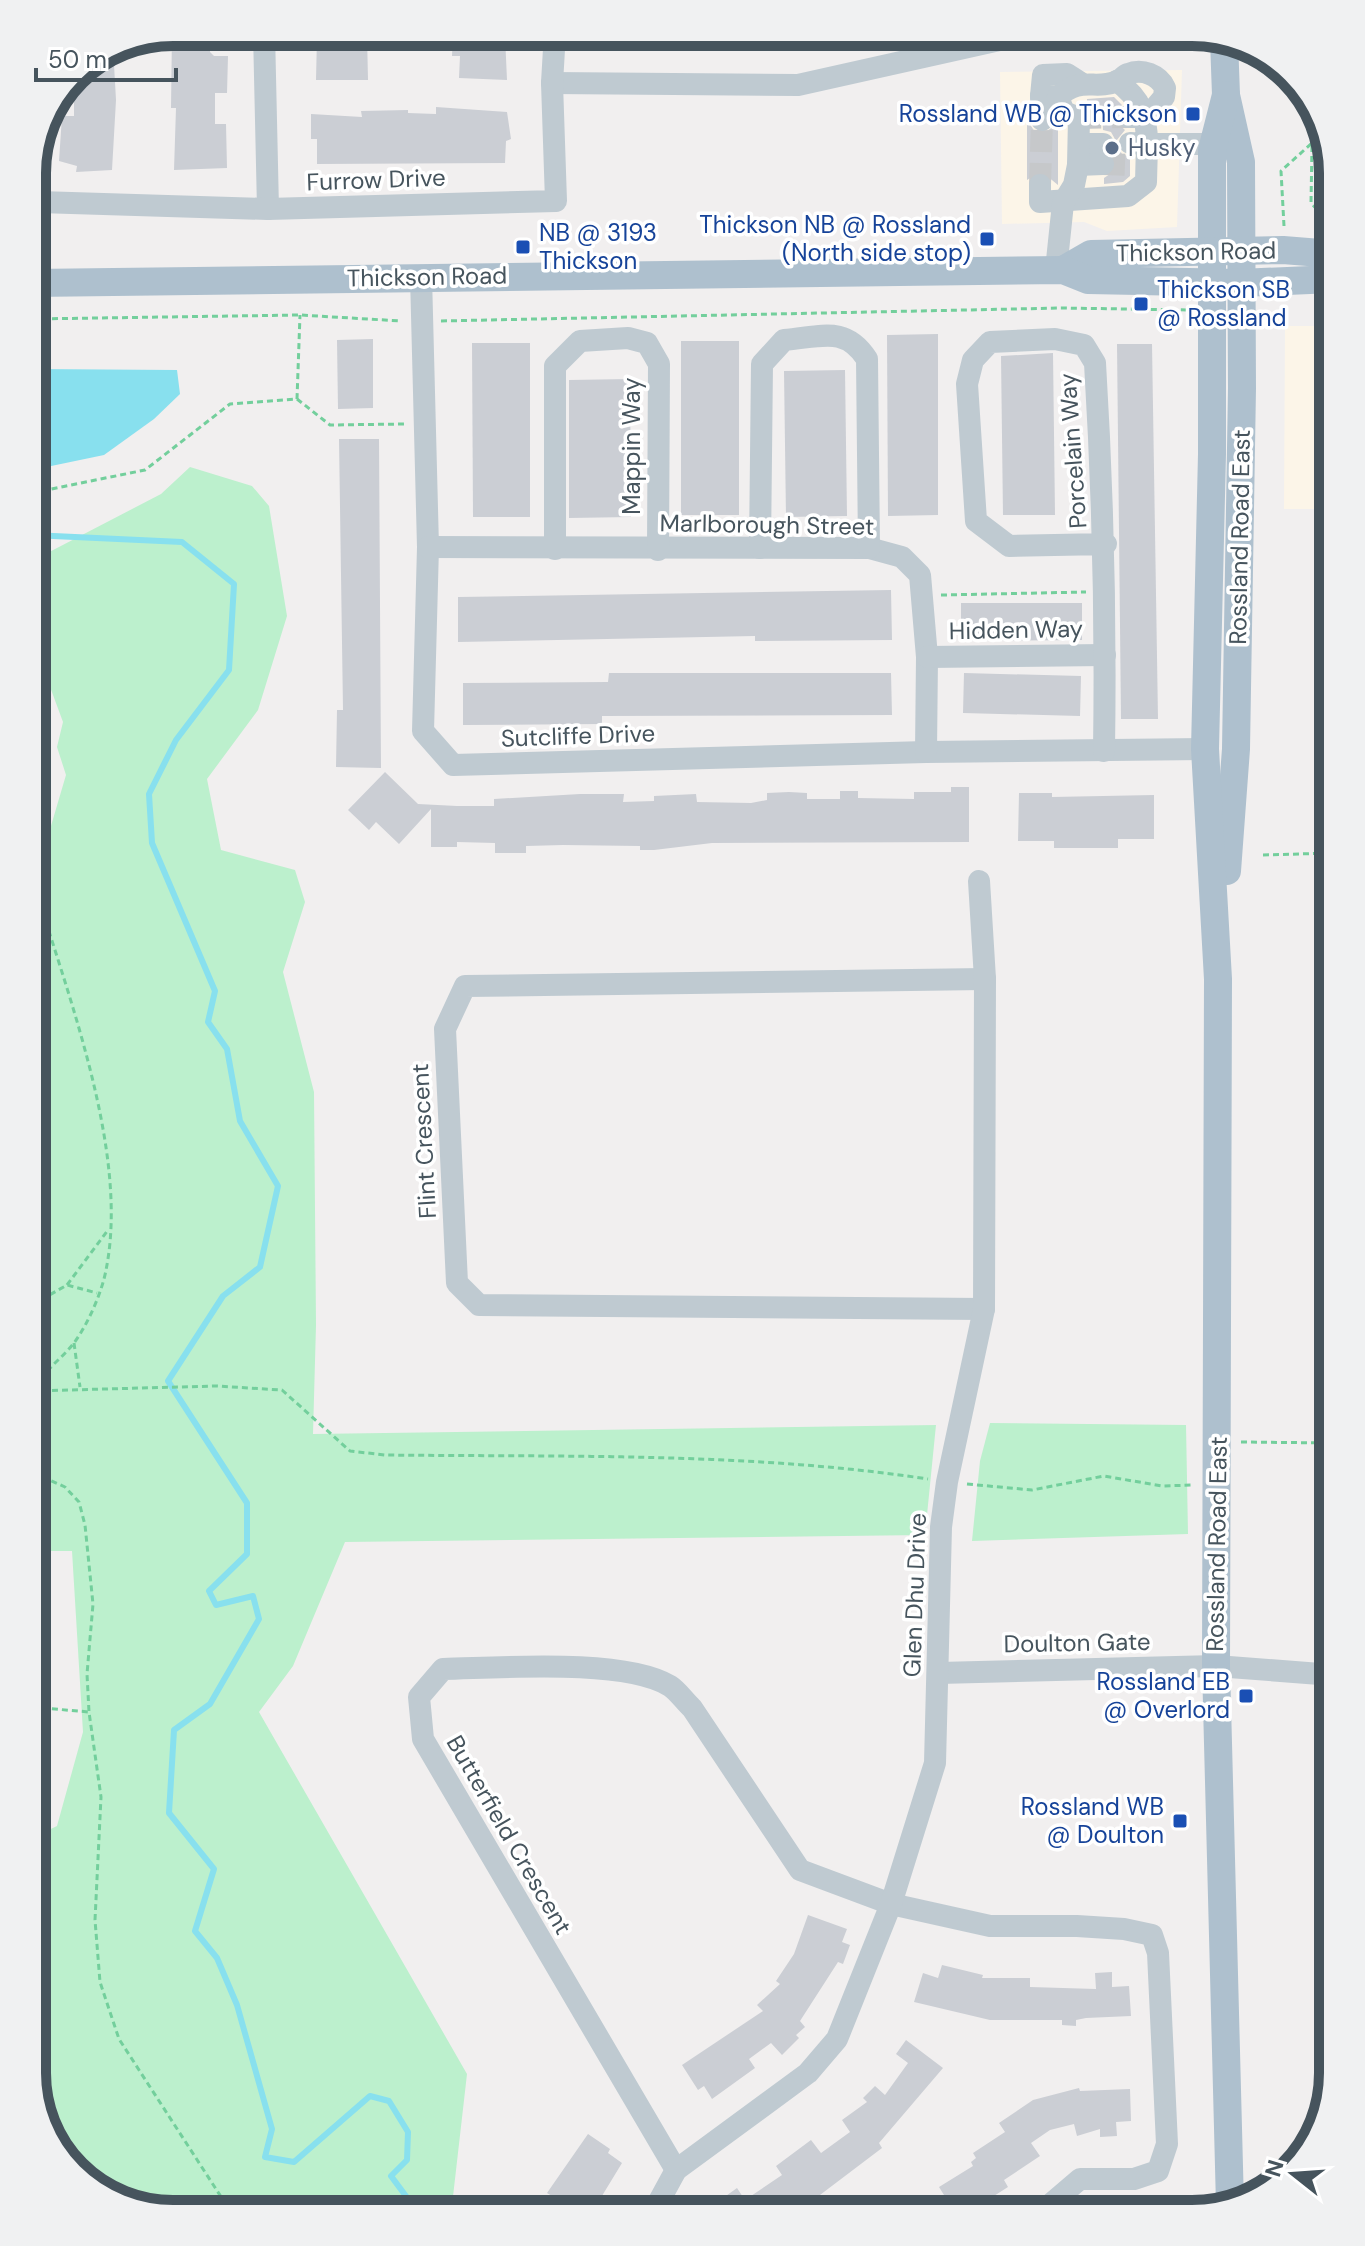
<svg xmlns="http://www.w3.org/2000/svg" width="1365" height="2246" viewBox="0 0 1365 2246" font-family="'DM Sans',sans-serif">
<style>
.commercial{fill:#fcf5e8}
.green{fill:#bcf0cd}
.water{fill:#88e0ee}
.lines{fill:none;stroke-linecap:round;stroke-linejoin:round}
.stream{stroke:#88e0ee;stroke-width:6}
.building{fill:#cbced4}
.minor-tunnel{stroke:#c6c8ca;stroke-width:22;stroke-dasharray:22 11;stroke-linecap:butt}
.path{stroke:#73cf9c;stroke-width:3;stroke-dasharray:6 4;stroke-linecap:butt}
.minor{stroke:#bfcad1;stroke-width:22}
.major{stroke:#aec0ce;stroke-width:28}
.transit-dot{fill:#1a4fb4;stroke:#fff;stroke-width:3}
.service-dot{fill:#5c6f8a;stroke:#fff;stroke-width:3}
.labels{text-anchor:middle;stroke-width:7;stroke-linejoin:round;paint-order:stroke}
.transit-label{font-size:24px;fill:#164399;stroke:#fff;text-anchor:end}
.service-label{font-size:24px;fill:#4e5e75;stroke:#fff;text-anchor:start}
.street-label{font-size:24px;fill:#46545d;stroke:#fff}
.rim{fill:none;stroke:#46545d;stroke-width:10}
</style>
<rect width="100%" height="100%" fill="#f1efef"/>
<g class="commercial">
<path d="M 1182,70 L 1177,227 L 1107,231 L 1084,222 L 1002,224 L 1000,72 Z"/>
<path d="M 1285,326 L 1333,326 L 1333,509 L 1284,509 Z"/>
</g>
<g class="green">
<path d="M 190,467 L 252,486 L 269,506 L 287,616 L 258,710 L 207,779 L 221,850 L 295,870 L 305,902 L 283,972 L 314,1092 L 316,1325 L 313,1434 L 936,1425 L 925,1535 L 345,1542 L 293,1666 L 259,1712 L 467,2074 L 451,2214 L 165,2214 L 95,2190 L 47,2136 L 32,2073 L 32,1838 L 57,1826 L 83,1732 L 72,1551 L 32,1551 L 32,870 L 38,870 L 66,775 L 57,747 L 63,722 L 46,676 L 32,672 L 32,561 L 161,494 Z"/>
<path d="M 990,1423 L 1186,1425 L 1188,1534 L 972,1541 L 980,1461 Z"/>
</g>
<path class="water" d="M 32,369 L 177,370 L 180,394 L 154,419 L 104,455 L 32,470 Z"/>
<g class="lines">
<path class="stream" d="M 32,535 L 182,542 L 234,584 L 229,670 L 176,740 L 149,794 L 152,843 L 215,991 L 208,1022 L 227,1049 L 240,1121 L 278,1186 L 260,1267 L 223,1296 L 168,1381 L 247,1503 L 247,1554 L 209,1591 L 216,1605 L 253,1596 L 259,1619 L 210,1704 L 174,1730 L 169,1813 L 214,1869 L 195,1931 L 217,1958 L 237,2005 L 272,2129 L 265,2157 L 294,2162 L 370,2096 L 389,2101 L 408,2132 L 407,2160 L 391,2176 L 417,2211 L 413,2214"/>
</g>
<g class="building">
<path d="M 172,32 L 205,32 L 204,45 L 210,45 L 210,52 L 214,56 L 228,56 L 227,93 L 215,93 L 215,124 L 226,124 L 227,168 L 174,170 L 176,108 L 171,108 Z"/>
<path d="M 453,34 L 505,36 L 507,80 L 459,78 L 460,56 L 452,56 Z"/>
<path d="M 367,35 L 368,80 L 316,80 L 317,37 Z"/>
<path d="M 113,47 L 116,100 L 112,170 L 76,172 L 77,166 L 59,161 L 62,116 L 74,116 L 74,73 Z"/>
<path d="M 1114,97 L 1122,105 L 1117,111 L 1117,123 L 1125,130 L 1116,141 L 1111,132 L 1103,130 L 1102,108 L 1087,107 L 1087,99 Z"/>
<path d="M 436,107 L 507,112 L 511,139 L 506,141 L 505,163 L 317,164 L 317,139 L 311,139 L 311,114 L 362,117 L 361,111 L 408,110 L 408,113 L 436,114 Z"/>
<path d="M 1027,120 L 1035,132 L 1042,134 L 1058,124 L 1058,185 L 1041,171 L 1027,180 Z"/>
<path d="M 1117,146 L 1122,154 L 1130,157 L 1130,176 L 1123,182 L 1104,184 L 1104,178 L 1116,170 L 1112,154 Z"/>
<path d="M 938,334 L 938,515 L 888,516 L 887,335 Z"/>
<path d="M 373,339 L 373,408 L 338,409 L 337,340 Z"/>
<rect x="681" y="341" width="58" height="174"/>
<path d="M 472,343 L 530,343 L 530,517 L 473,517 Z"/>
<path d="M 1117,344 L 1152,344 L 1158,719 L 1121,719 Z"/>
<path d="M 1053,353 L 1055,515 L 1003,515 L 1001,356 Z"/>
<path d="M 845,370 L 847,516 L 786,517 L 784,371 Z"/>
<path d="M 630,379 L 631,517 L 569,518 L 569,380 Z"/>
<path d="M 339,439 L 379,439 L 381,768 L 336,767 L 337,710 L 343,710 Z"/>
<path d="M 891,590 L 892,640 L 755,641 L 755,636 L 458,642 L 458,597 Z"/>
<path d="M 961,603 L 1082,603 L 1082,640 L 961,641 Z"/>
<path d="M 609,673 L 891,673 L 892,715 L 602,716 L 602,724 L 463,725 L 463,683 L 608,682 Z"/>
<path d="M 964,673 L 1081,676 L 1080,716 L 963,713 Z"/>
<path d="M 385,772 L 418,804 L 457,806 L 494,806 L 494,799 L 580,794 L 624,794 L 623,802 L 654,801 L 654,796 L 696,794 L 697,802 L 751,803 L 767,800 L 767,793 L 789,792 L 807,793 L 807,799 L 840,799 L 840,791 L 858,791 L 858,798 L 914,799 L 914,792 L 951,792 L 951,787 L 969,787 L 969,842 L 712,843 L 654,850 L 640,850 L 640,846 L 563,845 L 526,846 L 526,853 L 495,853 L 495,843 L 457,842 L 457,847 L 431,847 L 431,809 L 399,844 L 376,822 L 369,830 L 348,810 Z"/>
<path d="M 1019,793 L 1052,793 L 1052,797 L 1154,795 L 1154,839 L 1118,839 L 1118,848 L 1054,848 L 1054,841 L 1018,841 Z"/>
<path d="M 808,1915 L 847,1929 L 842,1942 L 850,1945 L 843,1964 L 838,1962 L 800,2021 L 805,2027 L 796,2035 L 799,2038 L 782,2055 L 771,2043 L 749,2059 L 755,2068 L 712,2099 L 704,2086 L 698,2090 L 682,2065 L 763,2011 L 757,2005 L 780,1984 L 776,1981 L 794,1954 Z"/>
<path d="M 942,1965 L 983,1975 L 982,1978 L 1030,1978 L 1030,1987 L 1096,1989 L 1095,1973 L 1112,1972 L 1112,1987 L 1129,1986 L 1131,2016 L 1086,2018 L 1076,2020 L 1076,2026 L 1062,2025 L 1062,2020 L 990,2020 L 914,2002 L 923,1973 L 938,1978 Z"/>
<path d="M 906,2040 L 943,2068 L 879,2143 L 882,2148 L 816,2198 L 818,2202 L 807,2210 L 802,2203 L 786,2214 L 725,2214 L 731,2210 L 723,2198 L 737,2188 L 745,2200 L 782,2175 L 776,2166 L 811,2140 L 821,2153 L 850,2132 L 842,2120 L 867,2102 L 863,2098 L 875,2086 L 885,2095 L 908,2063 L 896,2054 Z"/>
<path d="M 1079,2088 L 1080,2091 L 1130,2089 L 1131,2121 L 1116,2122 L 1117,2136 L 1100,2137 L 1100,2129 L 1077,2136 L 1074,2124 L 1050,2130 L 1031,2143 L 1040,2156 L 1004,2180 L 1008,2187 L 975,2208 L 979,2214 L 918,2214 L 944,2195 L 939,2187 L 973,2166 L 971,2162 L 976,2158 L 973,2153 L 1005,2132 L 999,2123 L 1033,2100 Z"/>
<path d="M 588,2134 L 610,2149 L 608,2153 L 622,2163 L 594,2209 L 577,2199 L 572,2208 L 547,2193 Z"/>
</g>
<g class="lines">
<g class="minor-tunnel">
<path d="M 1079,118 L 1129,117"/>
<path d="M 1103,164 L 1130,165"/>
<path d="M 1040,185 L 1042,120"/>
</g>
<g class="path">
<path d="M 1312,146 L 1311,203 L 1324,217"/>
<path d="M 1284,226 L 1281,171 L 1323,133"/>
<path d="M 32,319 L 300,315 L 401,321"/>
<path d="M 441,321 L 1061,308 L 1189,310"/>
<path d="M 297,399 L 330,425 L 404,424"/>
<path d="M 32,493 L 145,470 L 230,404 L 297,399 L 300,315"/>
<path d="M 941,595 L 1086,592"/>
<path d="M 32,782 L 32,761"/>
<path d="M 1263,855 L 1333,853"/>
<path d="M 67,1285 L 108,1230"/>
<path d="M 32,1318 L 46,1297 L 67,1285 L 97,1293"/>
<path d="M 74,1343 L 80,1387"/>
<path d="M 32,1391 L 216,1386 L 282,1390 L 350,1451 L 385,1455 C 566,1457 748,1452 928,1479"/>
<path d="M 32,1407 C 35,1373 56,1366 74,1343 C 88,1324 102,1292 106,1270 C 130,1152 66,991 32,877"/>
<path d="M 1241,1442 L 1333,1443"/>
<path d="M 32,1449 L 45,1478"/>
<path d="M 32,1479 L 45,1478 L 65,1487 L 79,1502 L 85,1525 L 93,1604 L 87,1674 L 89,1712 L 101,1797 L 95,1920 L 100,1982 L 119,2039 L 225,2203 L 226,2214"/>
<path d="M 967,1484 L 1032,1490 L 1104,1476 L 1162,1486 L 1193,1485"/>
<path d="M 32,1707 L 89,1712"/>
</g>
<g class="minor">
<path d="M 264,32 L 268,209"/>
<path d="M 1117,81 C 1141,99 1147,115 1147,144 L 1130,143"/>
<path d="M 552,83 L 798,85 L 1004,39 L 1011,32"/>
<path d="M 1041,96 L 1042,120"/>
<path d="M 1058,97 L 1041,96 L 1043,75 L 1067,74 L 1081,83"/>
<path d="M 1079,144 L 1103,144"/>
<path d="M 1078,165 L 1103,164"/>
<path d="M 1040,185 L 1040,202 L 1128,196 L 1146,182 L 1147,144 L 1214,144"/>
<path d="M 32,193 L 39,202 L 268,209 L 556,201 L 552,83 L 555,32"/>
<path d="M 1056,270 L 1063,203 L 1074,185 L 1078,165 L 1079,118 L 1064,112 L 1058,97 C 1081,75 1095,91 1117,81 C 1121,80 1124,75 1128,74 C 1142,68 1159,75 1165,88 L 1164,97 L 1147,117 L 1129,117"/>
<path d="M 421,276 L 428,547 L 423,731 L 453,765 L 926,752 L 1205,749"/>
<path d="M 428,547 L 869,548 L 902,557 L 920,575 L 927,657 L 926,752"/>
<path d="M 760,548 L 762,364 L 784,340 C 821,337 845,325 867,359 L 869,548"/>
<path d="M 555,549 L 555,366 L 580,341 L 628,338 L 647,343 L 659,364 L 658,550"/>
<path d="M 927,657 L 1105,655"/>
<path d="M 1104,751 C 1106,619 1103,494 1095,363 L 1084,345 L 1055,339 L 990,342 L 973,360 L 967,384 L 976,521 L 1009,546 L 1106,544"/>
<path d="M 984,1309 L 479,1305 L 457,1283 L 445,1029 L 465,986 L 985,979"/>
<path d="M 939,1673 L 1216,1666 L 1333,1675"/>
<path d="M 1306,2151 L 1306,2143 L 1319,2126"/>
<path d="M 676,2170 L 423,1739 L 419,1697 L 443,1669 C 498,1668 624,1658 670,1686 C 678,1691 685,1702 692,1708 L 800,1870 L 891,1904 L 990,1926 L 1077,1926 L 1124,1929 L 1152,1935 L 1158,1953 L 1167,2144 L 1158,2171 L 1134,2179 L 1080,2179 L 1039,2214"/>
<path d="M 652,2214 L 676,2170 L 808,2073 L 837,2039 L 891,1904 L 935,1763 L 941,1527 L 947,1482 L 984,1309 L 985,979 L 979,881"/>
</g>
<g class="major">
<path d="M 1224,40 L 1226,95 L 1241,162 L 1242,388 L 1236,749 L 1227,871"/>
<path d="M 1226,95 L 1212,150 L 1212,454 L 1205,749 L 1218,979 L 1216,1666 L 1230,2205"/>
<path d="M 1063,270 L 1091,254 L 1283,250 L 1333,254"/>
<path d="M 32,283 L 1063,270 L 1088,280 L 1240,283 L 1333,279"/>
</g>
</g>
<g class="transit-dot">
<rect x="1185" y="106" width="16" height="16" rx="4"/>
<rect x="979" y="231" width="16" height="16" rx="4"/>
<rect x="515" y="239" width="16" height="16" rx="4"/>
<rect x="1133" y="296" width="16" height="16" rx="4"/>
<rect x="1238" y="1688" width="16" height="16" rx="4"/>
<rect x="1172" y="1813" width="16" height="16" rx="4"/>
</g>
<circle class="service-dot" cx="1112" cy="148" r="8"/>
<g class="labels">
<g class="transit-label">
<text x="1177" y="122">Rossland WB @ Thickson</text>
<text x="971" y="233">Thickson NB @ Rossland<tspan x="971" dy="28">(North side stop)</tspan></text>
<text x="539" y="241" text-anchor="start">NB @ 3193<tspan x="539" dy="28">Thickson</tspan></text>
<text x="1157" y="298" text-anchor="start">Thickson SB<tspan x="1157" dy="28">@ Rossland</tspan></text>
<text x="1230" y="1690">Rossland EB<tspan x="1230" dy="28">@ Overlord</tspan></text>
<text x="1164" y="1815">Rossland WB<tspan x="1164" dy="28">@ Doulton</tspan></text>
</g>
<g class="service-label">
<text x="1128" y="156">Husky</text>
</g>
<g class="street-label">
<text transform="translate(376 180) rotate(-2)" y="8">Furrow Drive</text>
<text transform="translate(1196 252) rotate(-1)" y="8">Thickson Road</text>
<text transform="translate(427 277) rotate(-1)" y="8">Thickson Road</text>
<text transform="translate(632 446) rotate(-90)" y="8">Mappin Way</text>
<text transform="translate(1073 451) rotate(-94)" y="8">Porcelain Way</text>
<text transform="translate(767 525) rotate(1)" y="8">Marlborough Street</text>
<text transform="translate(1240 537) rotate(-89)" y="8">Rossland Road East</text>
<text transform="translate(1016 630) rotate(-1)" y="8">Hidden Way</text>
<text transform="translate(578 736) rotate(-2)" y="8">Sutcliffe Drive</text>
<text transform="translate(424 1141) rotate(-93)" y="8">Flint Crescent</text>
<text transform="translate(1217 1544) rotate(-89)" y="8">Rossland Road East</text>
<text transform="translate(915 1595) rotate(-88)" y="8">Glen Dhu Drive</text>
<text transform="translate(1077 1643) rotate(-1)" y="8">Doulton Gate</text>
<text transform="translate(509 1835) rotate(60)" y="8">Butterfield Crescent</text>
</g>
</g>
<path d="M0 0H1365V2246H0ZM173 46H1192A127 127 0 0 1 1319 173V2073A127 127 0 0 1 1192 2200H173A127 127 0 0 1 46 2073V173A127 127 0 0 1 173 46Z" fill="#f0f1f2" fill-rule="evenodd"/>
<path class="rim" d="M173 46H1192A127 127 0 0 1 1319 173V2073A127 127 0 0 1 1192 2200H173A127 127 0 0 1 46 2073V173A127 127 0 0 1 173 46Z"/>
<g transform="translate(1293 2174) rotate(287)" stroke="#ffffff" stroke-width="6" paint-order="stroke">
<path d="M0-6L14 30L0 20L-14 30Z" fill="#46545d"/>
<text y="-12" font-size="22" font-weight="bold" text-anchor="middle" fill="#46545d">N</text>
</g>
<path d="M36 68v12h140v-12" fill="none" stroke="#46545d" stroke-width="4"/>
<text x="48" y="68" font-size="24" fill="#46545d" stroke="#ffffff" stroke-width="6" paint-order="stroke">50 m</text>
</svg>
